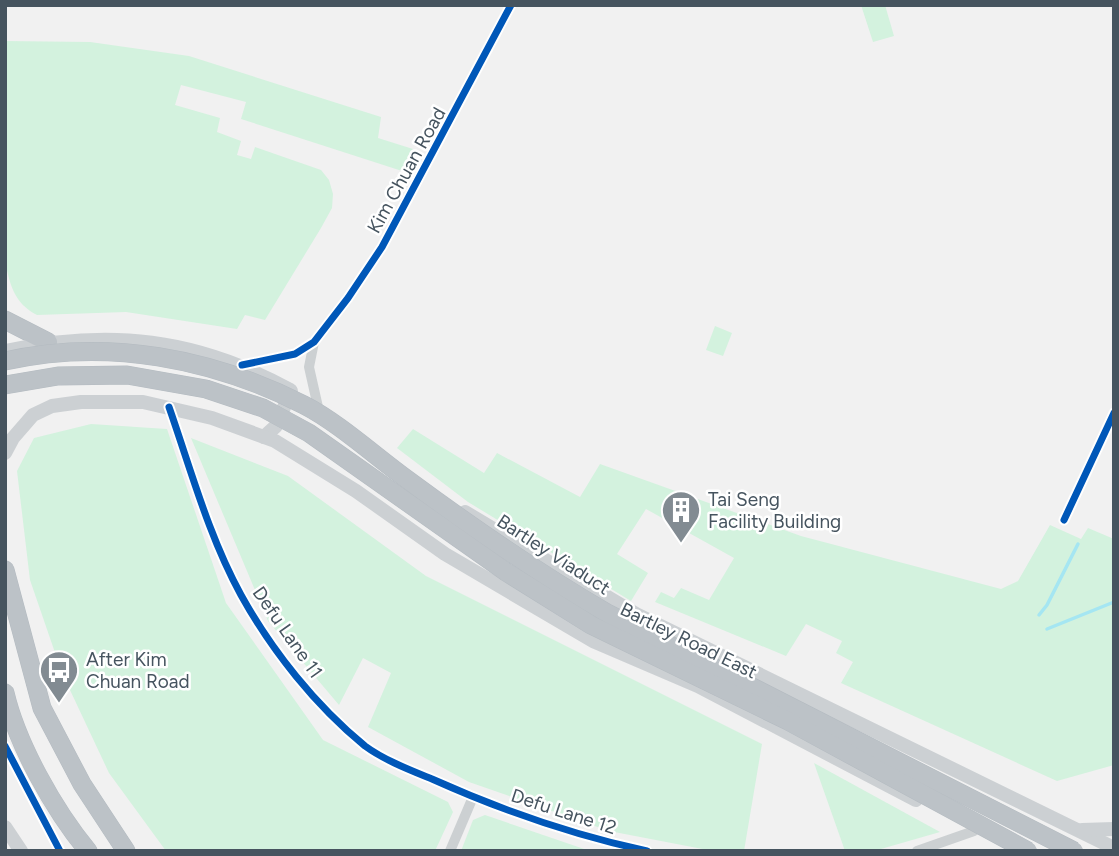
<svg xmlns="http://www.w3.org/2000/svg" width="1119" height="856" viewBox="0 0 1119 856" font-family="Figtree,sans-serif">
<style>
.green{fill:#d3f2de}
.lines{fill:none;stroke-linecap:round;stroke-linejoin:round}
.stream{stroke:#a5e6f2;stroke-width:3.5}
.highway-casing{stroke:#b4bbc1;stroke-width:19}
.street{stroke:#ccd0d2;stroke-width:10}
.secondary{stroke:#ccd0d3;stroke-width:14}
.highway{stroke:#bcc2c7;stroke-width:18}
.highway-bridge-casing{stroke:#b4bbc1;stroke-width:19;stroke-linecap:butt}
.highway-bridge{stroke:#bcc2c7;stroke-width:18}
.cycleway-casing{stroke:#fff;stroke-width:11}
.cycleway{stroke:#0057b8;stroke-width:7}
.labels{text-anchor:middle;stroke-width:5;stroke-linejoin:round;paint-order:stroke}
.street-label{font-size:19px;fill:#46545f;stroke:#fff}
.poi-label{font-size:19px;fill:#46545f;stroke:#fff;text-anchor:start}
</style>
<rect width="100%" height="100%" fill="#f1f1f1"/>
<g class="green">
<path d="M 861,5 L 885,5 L 894,36 L 873,42 Z"/>
<path d="M 5,41 L 90,42 L 189,56 L 381,117 L 378,138 L 413,149 L 402,171 L 241,119 L 246,102 L 181,85 L 175,105 L 220,118 L 217,132 L 241,141 L 237,155 L 251,159 L 255,147 L 321,170 L 329,180 L 333,194 L 332,208 L 321,228 L 265,320 L 245,315 L 237,329 L 126,312 L 37,315 C 14,303 10,285 5,261 Z"/>
<path d="M 715,326 L 732,333 L 723,356 L 706,350 Z"/>
<path d="M 91,424 L 167,429 L 226,603 L 323,740 L 448,802 L 453,812 L 435,851 L 166,851 L 109,773 L 62,673 L 30,580 L 17,471 L 34,438 Z"/>
<path d="M 413,429 L 484,473 L 497,453 L 580,497 L 600,464 L 801,536 L 1001,589 L 1018,581 L 1050,525 L 1081,539 L 1088,528 L 1114,539 L 1114,765 L 1057,781 L 841,683 L 853,662 L 836,653 L 842,641 L 806,624 L 786,656 L 655,602 L 661,592 L 674,598 L 681,588 L 709,600 L 734,558 L 646,509 L 617,554 L 648,573 L 631,601 L 468,502 L 397,448 Z"/>
<path d="M 191,438 L 288,476 L 426,576 L 762,744 L 744,851 L 713,851 L 609,831 L 469,782 L 368,727 L 391,673 L 363,658 L 339,705 L 268,621 Z"/>
<path d="M 814,763 L 940,832 L 874,851 L 845,851 Z"/>
<path d="M 485,815 L 590,851 L 461,851 L 473,820 Z"/>
</g>
<g class="lines">
<g class="stream">
<path d="M 1039,615 L 1047,605 L 1078,544"/>
<path d="M 1047,629 L 1114,602"/>
</g>
<g class="highway-casing">
<g id="highway">
<path d="M 5,320 L 48,342"/>
<path d="M 5,570 L 42,708 L 82,784 L 126,851"/>
<path d="M 5,693 C 17,744 54,810 88,851"/>
</g>
</g>
<g class="street">
<path d="M 314,342 L 309,367 L 318,407"/>
<path d="M 242,365 L 295,354 L 314,342 L 348,298 L 382,247 L 511,5"/>
<path d="M 169,407 C 191,470 209,537 241,595 C 272,651 316,706 365,746 C 384,760 410,770 432,779 C 501,810 573,835 647,851"/>
<path d="M 1064,520 L 1114,413"/>
<path d="M 450,851 L 473,797"/>
<path d="M 917,851 L 974,831"/>
</g>
<g class="secondary">
<path d="M 5,351 C 110,329 196,338 290,390"/>
<path d="M 264,437 L 276,426 L 291,391"/>
<path d="M 5,453 L 13,438 L 33,415 L 52,406 L 81,402 L 143,402 L 212,418 L 275,441 L 356,491 L 445,554 L 593,641 L 698,686 L 916,800"/>
<path d="M 465,512 L 636,614 L 1114,848"/>
<path d="M 5,827 L 21,851"/>
<path d="M 1082,830 L 1114,829"/>
</g>
<use href="#highway" class="highway"/>
<g class="highway-bridge-casing">
<g id="highway-bridge">
<path d="M 5,361 C 107,338 212,358 304,405 C 339,423 376,457 408,480 C 473,528 538,573 607,613 L 1074,851"/>
<path d="M 5,385 L 58,376 L 127,375 L 206,389 L 263,408 L 309,433 L 506,572 L 591,625 L 788,721 L 1028,851"/>
</g>
</g>
<use href="#highway-bridge" class="highway-bridge"/>
<g class="cycleway-casing">
<g id="cycleway">
<path d="M 242,365 L 295,354 L 314,342 L 348,298 L 382,247 L 511,5"/>
<path d="M 169,407 C 191,470 209,537 241,595 C 272,651 316,706 365,746 C 384,760 410,770 432,779 C 501,810 573,835 647,851"/>
<path d="M 1064,520 L 1114,413"/>
<path d="M 5,746 L 60,851"/>
</g>
</g>
<use href="#cycleway" class="cycleway"/>
</g>
<defs>
<g id="building-pin" transform="scale(2.0125)"><path d="M0 17L-7.5 6A9.5 9.5 0 1 1 7.5 6Z" fill="#828b92" stroke="#fff"/><path d="M-4-6H4V6H1V3H-1V6H-4ZM-2.5-4.3h1.7v1.8h-1.7ZM.8-4.3h1.7v1.8H.8ZM-2.5-1h1.7V.8h-1.7ZM.8-1h1.7V.8H.8Z" fill="#fff"/></g>
<g id="bus-pin" transform="scale(2.0125)"><path d="M0 17L-7.5 6A9.5 9.5 0 1 1 7.5 6Z" fill="#828b92" stroke="#fff"/><path d="M-5-6H5V4H4V6H2V4H-2V6H-4V4H-5ZM-3.5-4V0h7V-4ZM-3.5 1.2v1.5H-2V1.2ZM2 1.2v1.5H3.5V1.2Z" fill="#fff"/></g>
</defs>
<g fill-rule="evenodd">
<use href="#building-pin" x="681" y="510"/>
<use href="#bus-pin" x="59" y="670"/>
</g>
<g class="labels">
<g class="street-label">
<text transform="translate(406 170) rotate(-61)" y="7">Kim Chuan Road</text>
<text transform="translate(554 554) rotate(33)" y="7">Bartley Viaduct</text>
<text transform="translate(288 632) rotate(55)" y="7">Defu Lane 11</text>
<text transform="translate(689 640) rotate(26)" y="7">Bartley Road East</text>
<text transform="translate(564 811) rotate(18)" y="7">Defu Lane 12</text>
</g>
<g class="poi-label">
<text x="708" y="506">Tai Seng<tspan x="708" dy="22">Facility Building</tspan></text>
<text x="86" y="666">After Kim<tspan x="86" dy="22">Chuan Road</tspan></text>
</g>
</g>
<rect width="1119" height="856" fill="none" stroke="#46545f" stroke-width="14"/>
</svg>
